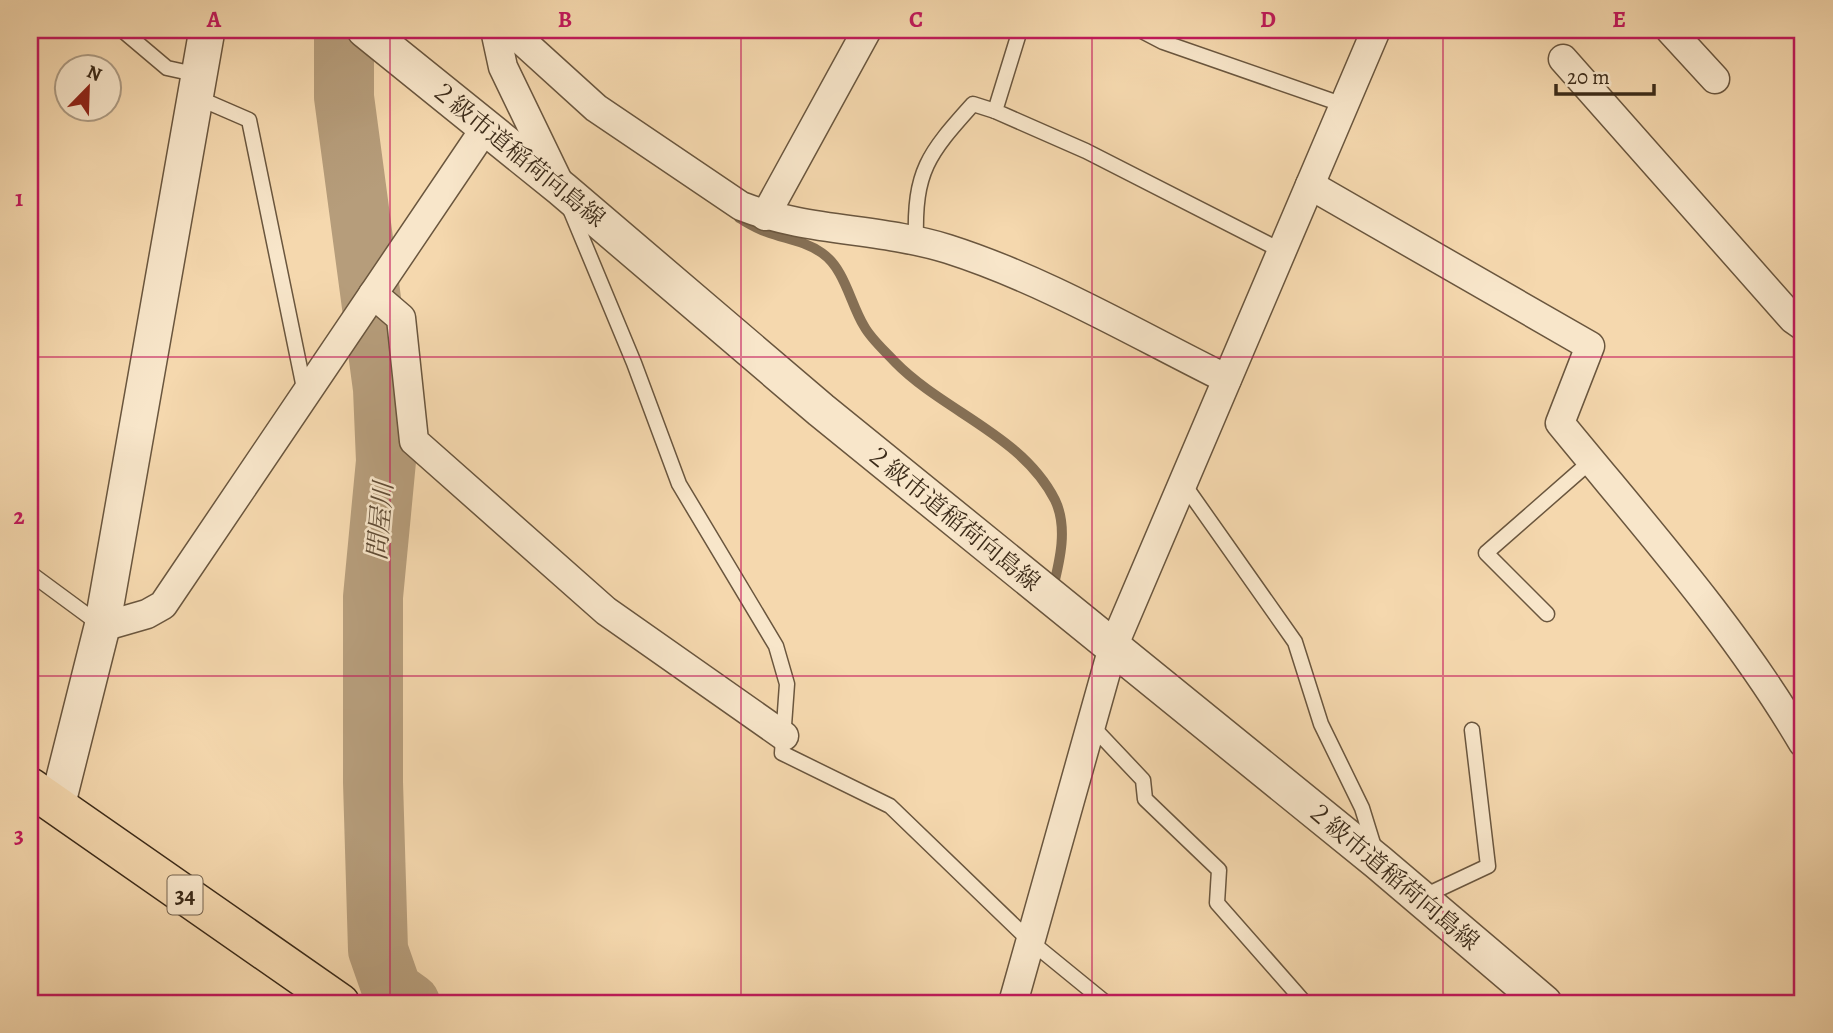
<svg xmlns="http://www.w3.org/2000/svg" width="1833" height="1033" viewBox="0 0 1833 1033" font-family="Alegreya,'Noto Serif JP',serif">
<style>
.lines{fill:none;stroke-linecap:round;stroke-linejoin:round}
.stream{stroke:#856f54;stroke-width:10}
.river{stroke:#b69d7b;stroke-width:60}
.service-casing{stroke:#6a563e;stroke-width:17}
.minor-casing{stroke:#6a563e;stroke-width:31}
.tertiary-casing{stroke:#6a563e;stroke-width:38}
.primary-casing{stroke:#3c2b19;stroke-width:41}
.service{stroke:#f8e6ca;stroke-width:14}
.minor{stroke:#f8e6ca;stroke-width:28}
.tertiary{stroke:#f8e6ca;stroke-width:35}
.primary{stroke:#f5d8ae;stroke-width:38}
.grid{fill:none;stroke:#c2185b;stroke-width:2;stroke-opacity:0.55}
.labels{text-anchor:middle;stroke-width:5;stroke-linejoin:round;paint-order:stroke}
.shield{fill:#f8e6ca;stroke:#74634e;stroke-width:2}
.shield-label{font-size:23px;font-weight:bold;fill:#3c2b19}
.street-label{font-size:24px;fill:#3c2b19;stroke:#f8e6ca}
.water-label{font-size:26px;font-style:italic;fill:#614d36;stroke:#f8e6ca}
.neatline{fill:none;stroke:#c2185b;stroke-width:2.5}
.grid-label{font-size:23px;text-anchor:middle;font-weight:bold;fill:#c2185b}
</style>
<rect width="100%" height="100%" fill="#f5d8ae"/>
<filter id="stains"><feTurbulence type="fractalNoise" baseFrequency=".00286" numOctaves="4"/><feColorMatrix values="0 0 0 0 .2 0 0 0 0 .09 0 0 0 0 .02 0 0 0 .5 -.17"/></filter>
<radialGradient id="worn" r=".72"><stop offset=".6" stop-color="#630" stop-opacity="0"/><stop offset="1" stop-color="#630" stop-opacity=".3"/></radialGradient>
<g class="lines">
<path class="stream" d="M 739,218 C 748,223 757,229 767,232 C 786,239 805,241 822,253 C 845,269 850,303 864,326 C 871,339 885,351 895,362 C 944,412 1022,435 1055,500 C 1068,527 1060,560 1053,588"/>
<path class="river" d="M 344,30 L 344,97 L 383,389 L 386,461 L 373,597 L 373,782 L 378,950 L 392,990 L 410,1003"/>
<g class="service-casing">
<g id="service">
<path d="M 122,30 L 167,68 L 199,75"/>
<path d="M 1020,30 L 995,111 L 1086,151 L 1282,251"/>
<path d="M 1140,30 L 1163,42 L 1344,105"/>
<path d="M 196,97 L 249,120 L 305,393"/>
<path d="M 570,209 L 634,363 L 679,484 L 776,646 L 787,684 L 782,753 L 890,806 L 1030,941 L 1106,1003"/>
<path d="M 916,240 C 914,171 928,154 973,104 L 995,111"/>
<path d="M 1183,483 L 1295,642 L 1321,724 L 1362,808 L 1375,850"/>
<path d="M 30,573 L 102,626"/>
<path d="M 1547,614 L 1486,553 L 1591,461"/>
<path d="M 1091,725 L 1143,780 L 1145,799 L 1219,870 L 1217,903 L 1305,1003"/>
<path d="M 1422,897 L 1488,866 L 1472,730"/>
</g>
</g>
<g class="minor-casing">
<g id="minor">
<path d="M 495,30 L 503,67 L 560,185"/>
<path d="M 510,30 L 596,108 L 741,206 C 807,232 881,228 948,249 C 1045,280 1136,334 1227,379"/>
<path d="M 1670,30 L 1715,79"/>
<path d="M 1563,59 L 1793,319 L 1803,326"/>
<path d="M 1310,185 L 1590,346 L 1560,423 C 1645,527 1735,627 1803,743"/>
<path d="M 765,216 L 867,30"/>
<path d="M 373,294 L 401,318 L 414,441 L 606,611 L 784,736"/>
<path d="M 102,627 L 147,614 L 163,605 L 486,127"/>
<path d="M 1013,1003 L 1113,647 L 1376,30"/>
</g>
</g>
<g class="tertiary-casing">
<g id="tertiary">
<path d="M 365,30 L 562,189 L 821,410 L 1378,862 L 1544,1003"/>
<path d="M 57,806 L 102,627 L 207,30"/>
</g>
</g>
<g class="primary-casing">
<path id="primary" d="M 30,787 L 340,1003"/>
</g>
<use href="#service" class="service"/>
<use href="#minor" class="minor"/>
<use href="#tertiary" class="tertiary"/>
<use href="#primary" class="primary"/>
</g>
<path class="grid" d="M 390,30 L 390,1003M 741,30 L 741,1003M 1092,30 L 1092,1003M 1443,30 L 1443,1003M 30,357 L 1803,357M 30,676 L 1803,676"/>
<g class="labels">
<rect class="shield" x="167.5" y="875.5" width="35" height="39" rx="5"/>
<g class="shield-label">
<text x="185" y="903">34</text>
</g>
<g class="street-label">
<text transform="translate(518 154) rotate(39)" y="8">２級市道稲荷向島線</text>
<text transform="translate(953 518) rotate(39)" y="8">２級市道稲荷向島線</text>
<text transform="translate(1393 876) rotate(40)" y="8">２級市道稲荷向島線</text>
</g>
<g class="water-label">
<text transform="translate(380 521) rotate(-85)" y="9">問屋川</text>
</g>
</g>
<rect width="1833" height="1033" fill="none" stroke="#f5d8ae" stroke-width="77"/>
<g transform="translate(88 88) rotate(23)"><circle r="33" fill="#f8e6ca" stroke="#ad9b83" stroke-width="2"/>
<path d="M0-5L12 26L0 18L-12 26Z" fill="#8f2418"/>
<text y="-10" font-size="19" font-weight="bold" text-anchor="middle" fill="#3c2b19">N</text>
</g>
<path d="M1556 84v10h98v-10" fill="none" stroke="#3c2b19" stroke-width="3.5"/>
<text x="1567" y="84" font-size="21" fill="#3c2b19" stroke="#f8e6ca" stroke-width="5" paint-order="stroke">20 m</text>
<rect x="38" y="38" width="1756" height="957" class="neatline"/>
<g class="grid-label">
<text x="214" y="27">A</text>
<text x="565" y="27">B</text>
<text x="916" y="27">C</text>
<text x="1268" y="27">D</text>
<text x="1619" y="27">E</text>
<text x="19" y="206">1</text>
<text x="19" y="524">2</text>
<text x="19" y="843">3</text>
</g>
<rect width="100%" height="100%" filter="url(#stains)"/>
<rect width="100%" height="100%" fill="url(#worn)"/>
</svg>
